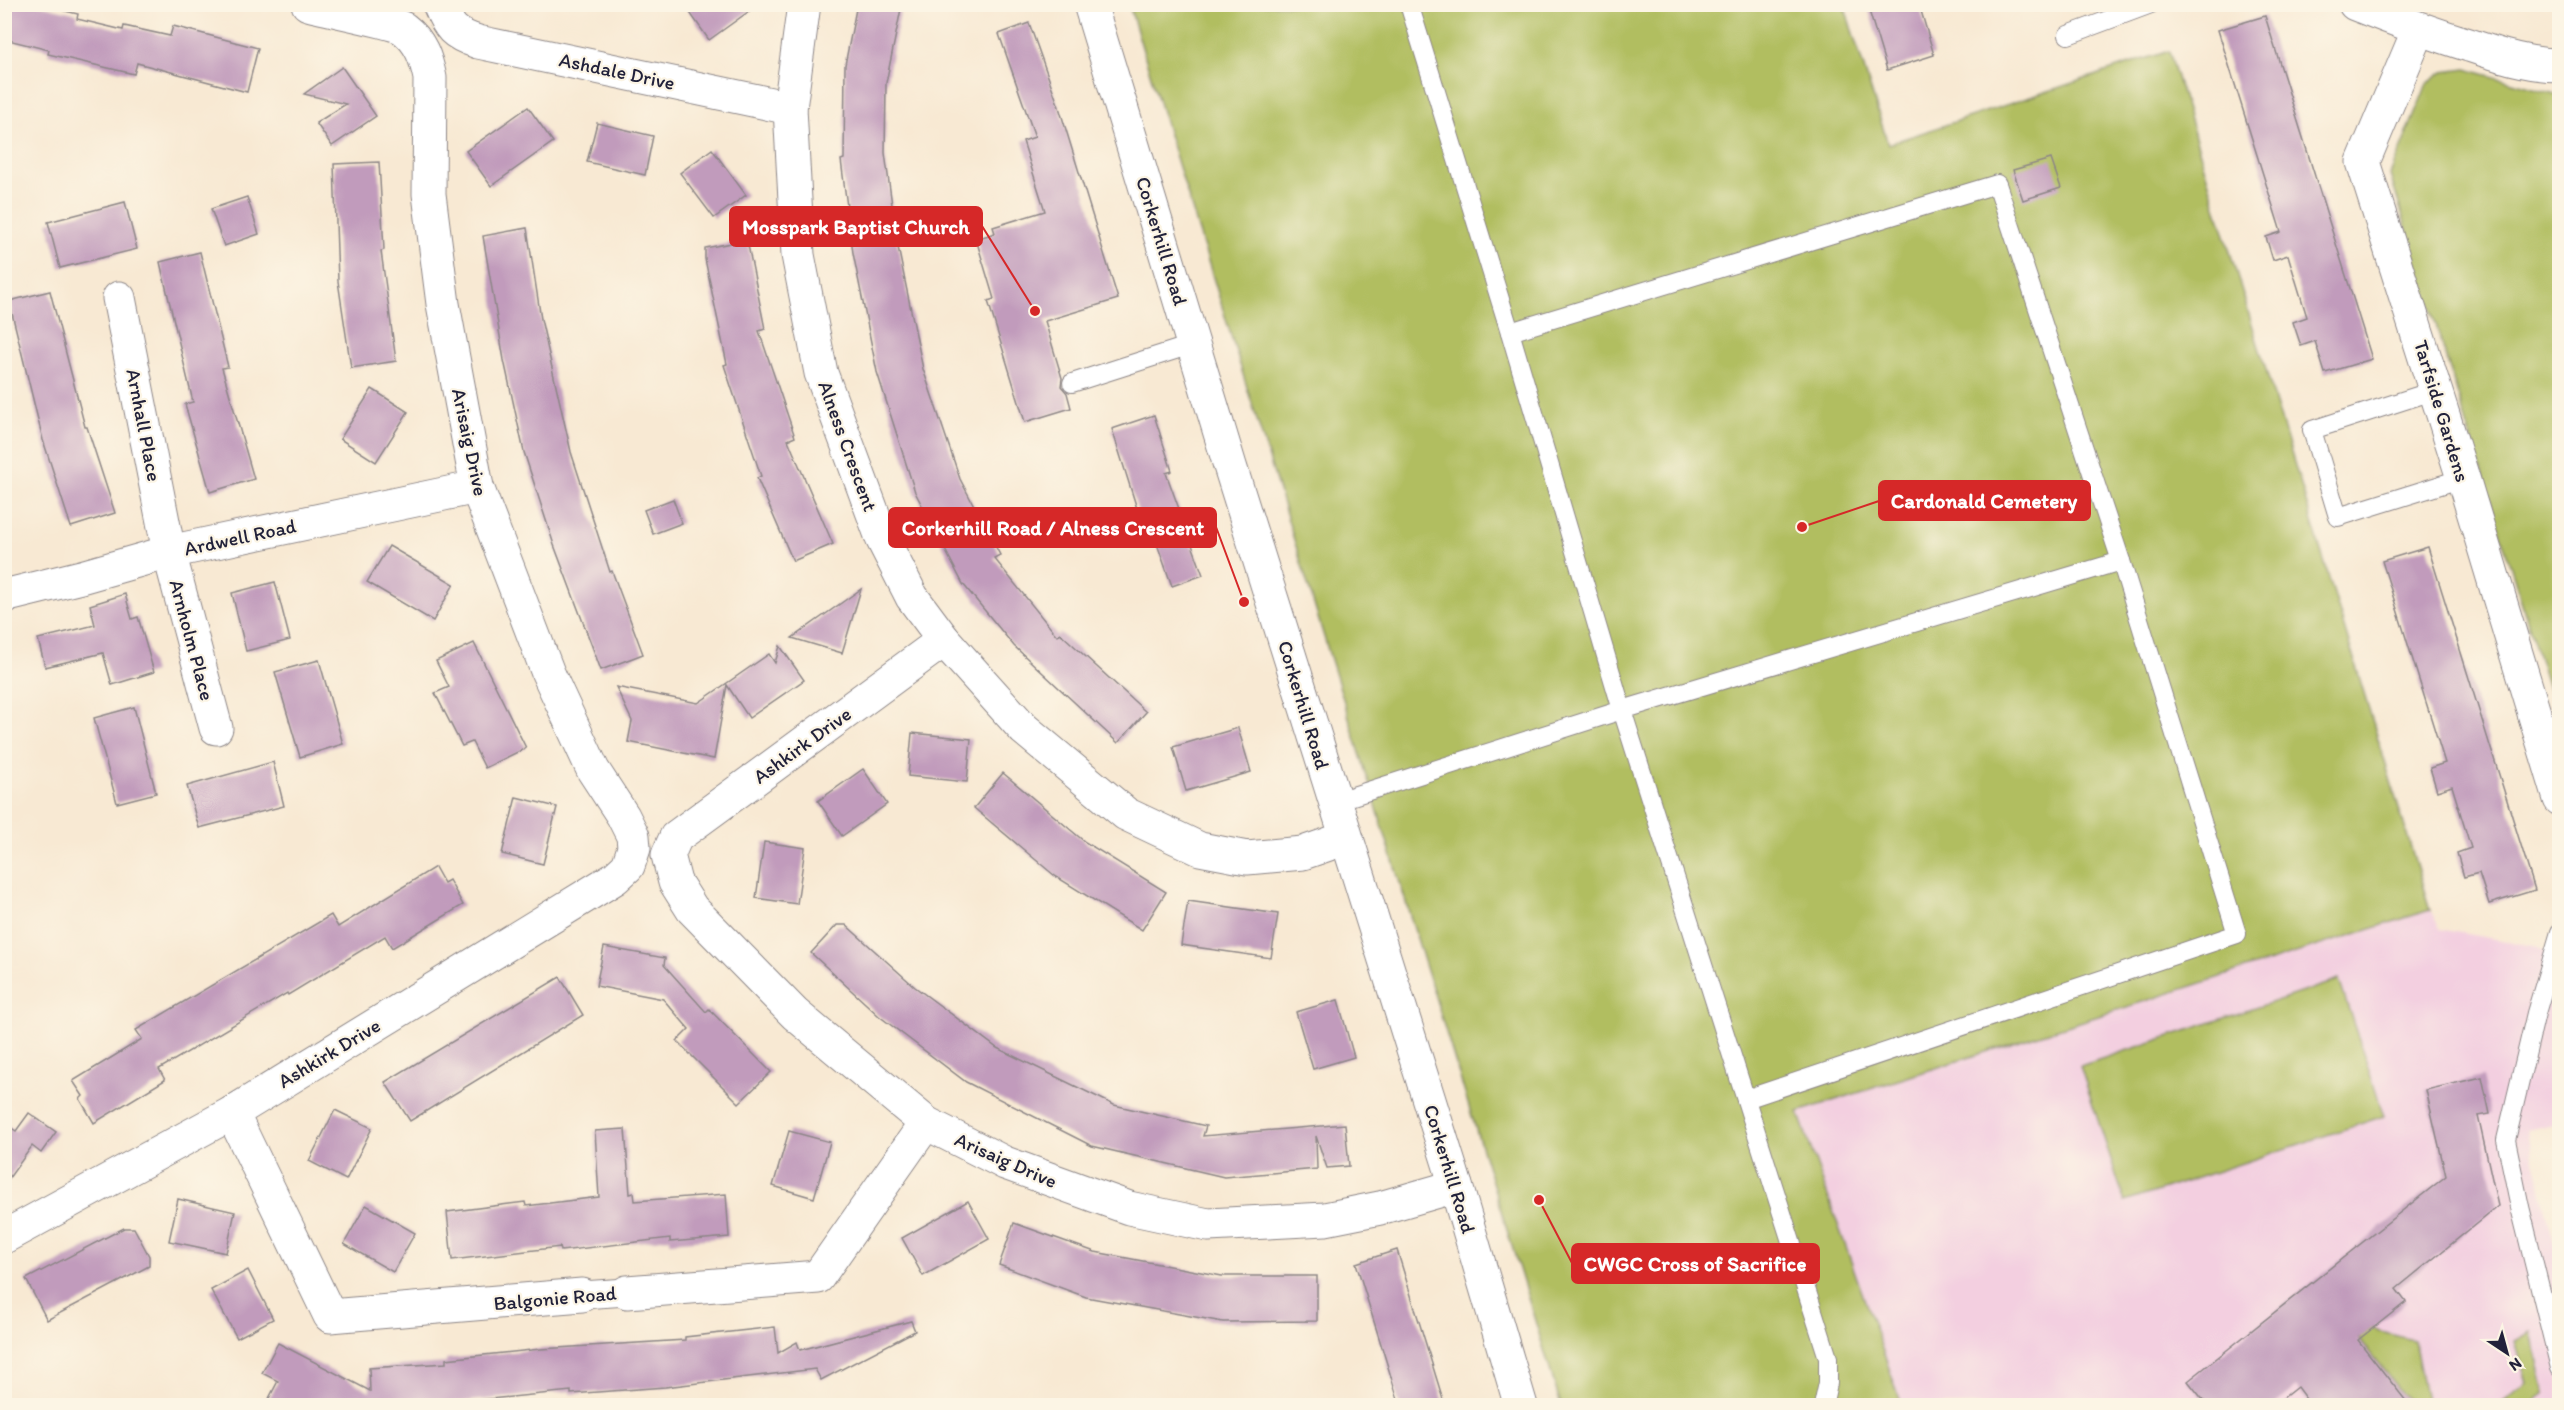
<svg xmlns="http://www.w3.org/2000/svg" width="2564" height="1410" viewBox="0 0 2564 1410" font-family="Itim,sans-serif">
<style>
.built{fill:#f3cfe0}
.green{fill:#b1be61;stroke:#6a704e;stroke-width:1.5}
.building{fill:#c19bbc}
.lines{fill:none;stroke-linecap:round;stroke-linejoin:round}
.service-casing{stroke:#8d8687;stroke-width:20}
.pedestrian-casing{stroke:#8d8687;stroke-width:29}
.minor-casing{stroke:#8d8687;stroke-width:35}
.tertiary-casing{stroke:#8d8687;stroke-width:35}
.service{stroke:#fff;stroke-width:18}
.pedestrian{stroke:#fff;stroke-width:27}
.minor{stroke:#fff;stroke-width:33}
.tertiary{stroke:#fff;stroke-width:33}
.labels{text-anchor:middle;stroke-width:4.5;stroke-linejoin:round;paint-order:stroke}
.street-label{font-size:20px;fill:#22223b;stroke:#fcf5e5}
.leader{fill:none;stroke:#d62828;stroke-width:2}
.callout-dot{fill:#d62828;stroke:#fcf5e5;stroke-width:2}
.callout{fill:#d62828;stroke:#d62828;stroke-width:2}
.callout-label{font-size:21px;text-anchor:middle;font-weight:bold;fill:#fff}
</style>
<rect width="100%" height="100%" fill="#fcf5e5"/>
<filter id="ink" filterUnits="userSpaceOnUse"><feTurbulence type="fractalNoise" baseFrequency=".0167" numOctaves="2"/><feDisplacementMap in="SourceGraphic" scale="12" xChannelSelector="R" yChannelSelector="G"/><feConvolveMatrix kernelMatrix="1 2 1 2 8 2 1 2 1" color-interpolation-filters="sRGB"/></filter>
<filter id="wash" filterUnits="userSpaceOnUse"><feTurbulence type="fractalNoise" baseFrequency=".008" numOctaves="4" result="noise"/><feDisplacementMap in="SourceGraphic" scale="24" xChannelSelector="R" yChannelSelector="G"/><feGaussianBlur stdDeviation="1.35" result="paint"/><feColorMatrix in="noise" values="0 0 0 0 0 0 0 0 0 0 0 0 0 0 0 0 0 1.4 0 .05"/><feComposite in="paint" operator="in"/></filter>
<g filter="url(#wash)">
<rect width="100%" height="100%" fill="#f8e9d3"/>
<path class="built" d="M 2430,910 L 2440,929 L 2538,947 L 2560,958 L 2559,1123 L 2527,1130 L 2559,1264 L 2559,1405 L 1902,1405 L 1797,1112 Z"/>
<g class="green">
<path d="M 1129,5 L 1844,5 L 1888,144 L 2169,51 L 2430,910 L 1798,1112 L 1902,1405 L 1561,1405 Z"/>
<path d="M 2466,69 L 2559,95 L 2560,688 L 2549,691 L 2390,175 L 2427,84 L 2443,72 Z"/>
<path d="M 2339,980 L 2384,1116 L 2125,1202 L 2080,1066 Z"/>
<path d="M 2371,1323 L 2377,1331 L 2414,1340 L 2427,1405 L 2411,1405 L 2356,1335 Z"/>
<path d="M 2531,1332 L 2545,1394 L 2530,1405 L 2498,1405 L 2527,1383 L 2515,1341 Z"/>
</g>
<g id="blocks">
<g class="building">
<path d="M 4,4 L 36,4 L 78,14 L 77,19 L 123,30 L 124,26 L 170,36 L 173,26 L 258,48 L 247,92 L 137,63 L 134,74 L 48,54 L 49,50 L 4,39 Z"/>
<path d="M 684,4 L 759,4 L 709,40 Z"/>
<path d="M 857,4 L 902,4 L 886,83 L 885,153 L 897,242 L 923,369 L 960,479 L 1000,555 L 994,558 L 1057,636 L 1060,633 L 1146,712 L 1118,743 L 1014,646 L 963,584 L 915,492 L 877,372 L 853,253 L 841,160 L 844,159 L 845,65 Z"/>
<path d="M 1867,4 L 1919,4 L 1934,55 L 1887,70 Z"/>
<path d="M 2265,16 L 2372,359 L 2325,373 L 2315,341 L 2301,346 L 2293,322 L 2307,317 L 2288,255 L 2273,260 L 2266,237 L 2281,232 L 2218,30 Z"/>
<path d="M 1029,23 L 1059,107 L 1118,299 L 1045,321 L 1062,378 L 1061,386 L 1067,393 L 1071,408 L 1025,422 L 988,301 L 994,299 L 976,239 L 995,233 L 993,227 L 1045,211 L 1023,141 L 1035,137 L 999,34 Z"/>
<path d="M 342,67 L 376,116 L 332,146 L 316,123 L 346,104 L 304,94 Z"/>
<path d="M 528,107 L 553,142 L 491,186 L 466,151 Z"/>
<path d="M 597,123 L 653,136 L 645,175 L 587,162 Z"/>
<path d="M 712,149 L 746,195 L 714,218 L 680,173 Z"/>
<path d="M 2051,159 L 2061,188 L 2023,200 L 2013,170 Z"/>
<path d="M 379,162 L 384,250 L 381,251 L 396,361 L 351,368 L 338,281 L 334,164 Z"/>
<path d="M 247,197 L 259,234 L 224,246 L 211,209 Z"/>
<path d="M 125,202 L 137,249 L 60,268 L 48,222 Z"/>
<path d="M 527,228 L 541,319 L 571,452 L 610,572 L 612,571 L 643,654 L 601,670 L 554,545 L 524,452 L 504,360 L 483,236 Z"/>
<path d="M 747,240 L 765,329 L 759,331 L 795,437 L 788,440 L 833,544 L 793,561 L 757,478 L 761,476 L 724,365 L 727,364 L 705,259 L 705,248 Z"/>
<path d="M 200,252 L 228,367 L 222,368 L 254,479 L 210,492 L 185,404 L 193,402 L 160,262 Z"/>
<path d="M 50,291 L 85,427 L 87,427 L 115,513 L 71,527 L 43,440 L 9,301 Z"/>
<path d="M 372,389 L 408,412 L 376,462 L 340,439 Z"/>
<path d="M 1154,415 L 1172,471 L 1166,473 L 1203,575 L 1172,586 L 1146,513 L 1139,515 L 1112,429 Z"/>
<path d="M 673,499 L 682,523 L 653,534 L 644,510 Z"/>
<path d="M 389,546 L 454,584 L 433,621 L 367,582 Z"/>
<path d="M 2428,547 L 2535,890 L 2489,904 L 2479,873 L 2464,877 L 2457,853 L 2471,848 L 2452,786 L 2437,791 L 2430,768 L 2445,763 L 2382,561 Z"/>
<path d="M 275,582 L 290,640 L 246,651 L 232,593 Z"/>
<path d="M 861,589 L 842,653 L 792,638 Z"/>
<path d="M 125,594 L 132,619 L 138,617 L 154,672 L 112,685 L 103,653 L 45,667 L 38,639 L 95,625 L 90,605 Z"/>
<path d="M 474,643 L 526,748 L 485,768 L 472,742 L 462,746 L 435,693 L 449,687 L 436,661 Z"/>
<path d="M 780,646 L 804,680 L 749,718 L 727,685 L 714,759 L 628,742 L 632,721 L 616,687 L 698,703 L 769,654 L 775,663 Z"/>
<path d="M 319,660 L 343,744 L 300,757 L 275,672 Z"/>
<path d="M 134,707 L 156,793 L 117,803 L 94,718 Z"/>
<path d="M 1238,728 L 1251,772 L 1186,791 L 1173,747 Z"/>
<path d="M 912,733 L 971,739 L 967,782 L 908,776 Z"/>
<path d="M 273,762 L 284,806 L 199,828 L 187,786 Z"/>
<path d="M 863,769 L 887,804 L 842,836 L 818,801 Z"/>
<path d="M 1003,773 L 1085,842 L 1166,892 L 1142,930 L 1055,876 L 974,808 Z"/>
<path d="M 516,797 L 557,807 L 543,864 L 502,854 Z"/>
<path d="M 764,842 L 805,848 L 797,904 L 756,898 Z"/>
<path d="M 435,867 L 444,883 L 449,880 L 463,905 L 392,948 L 385,936 L 288,995 L 287,993 L 159,1069 L 165,1080 L 94,1123 L 80,1099 L 83,1096 L 73,1081 L 142,1039 L 136,1030 L 331,915 L 338,927 Z"/>
<path d="M 1188,901 L 1278,914 L 1271,958 L 1181,945 Z"/>
<path d="M 837,925 L 846,925 L 915,987 L 997,1048 L 1114,1105 L 1206,1126 L 1203,1136 L 1345,1124 L 1349,1166 L 1327,1168 L 1316,1136 L 1317,1169 L 1224,1177 L 1092,1146 L 966,1082 L 879,1016 L 811,953 Z"/>
<path d="M 604,947 L 665,958 L 664,965 L 706,1012 L 709,1009 L 771,1072 L 739,1103 L 677,1041 L 689,1029 L 663,999 L 596,986 Z"/>
<path d="M 560,977 L 583,1015 L 410,1121 L 385,1082 Z"/>
<path d="M 1338,1000 L 1354,1057 L 1313,1069 L 1296,1012 Z"/>
<path d="M 2482,1077 L 2490,1114 L 2478,1116 L 2498,1206 L 2396,1289 L 2406,1302 L 2358,1340 L 2410,1406 L 2311,1406 L 2297,1387 L 2273,1406 L 2208,1406 L 2188,1381 L 2446,1176 L 2426,1090 Z"/>
<path d="M 335,1110 L 372,1128 L 346,1180 L 309,1161 Z"/>
<path d="M 29,1113 L 56,1132 L 41,1153 L 32,1146 L 4,1185 L 4,1123 L 16,1131 Z"/>
<path d="M 625,1129 L 630,1194 L 634,1193 L 635,1201 L 726,1194 L 729,1237 L 670,1242 L 670,1238 L 561,1251 L 560,1247 L 452,1260 L 447,1212 L 525,1202 L 526,1206 L 599,1197 L 595,1131 Z"/>
<path d="M 789,1131 L 830,1142 L 814,1198 L 773,1186 Z"/>
<path d="M 178,1199 L 235,1212 L 226,1253 L 169,1241 Z"/>
<path d="M 968,1201 L 989,1239 L 923,1276 L 902,1238 Z"/>
<path d="M 366,1205 L 415,1233 L 393,1272 L 344,1244 Z"/>
<path d="M 1014,1223 L 1095,1252 L 1222,1276 L 1317,1276 L 1317,1321 L 1223,1322 L 1086,1297 L 999,1265 Z"/>
<path d="M 124,1228 L 134,1228 L 149,1256 L 149,1266 L 47,1320 L 26,1279 Z"/>
<path d="M 1397,1250 L 1445,1406 L 1400,1406 L 1356,1263 Z"/>
<path d="M 248,1270 L 273,1319 L 237,1338 L 211,1290 Z"/>
<path d="M 911,1321 L 915,1331 L 821,1380 L 815,1369 L 665,1387 L 571,1394 L 571,1391 L 420,1406 L 265,1406 L 278,1381 L 262,1373 L 278,1343 L 370,1391 L 369,1368 L 446,1363 L 446,1359 L 541,1349 L 685,1340 L 685,1337 L 775,1327 L 778,1353 L 797,1342 L 800,1350 Z"/>
</g>
</g>
</g>
<g filter="url(#ink)">
<use href="#blocks" fill-opacity="0" stroke="#8d8687" stroke-width="1.5"/>
<g class="lines">
<g class="service-casing">
<g id="service">
<path d="M 1409,4 L 1510,332 L 1622,710 L 1828,1358 L 1828,1383 L 1823,1406"/>
<path d="M 2068,35 L 2151,4"/>
<path d="M 1510,332 L 1997,184 L 2121,561 L 2237,934 L 1746,1099"/>
<path d="M 1072,383 L 1194,344"/>
<path d="M 2436,390 L 2312,430 L 2338,517 L 2463,478"/>
<path d="M 1334,802 L 1622,710 L 2121,561"/>
<path d="M 2560,932 L 2536,1013 L 2506,1140 L 2520,1207 L 2560,1368"/>
</g>
</g>
<g class="pedestrian-casing">
<path id="pedestrian" d="M 582,1295 L 627,1292"/>
</g>
<g class="minor-casing">
<g id="minor">
<path d="M 439,4 C 449,28 453,34 478,42 L 790,108"/>
<path d="M 804,4 L 790,108 L 798,255 L 821,373 L 882,538 L 912,597 L 944,640 L 1024,729 L 1126,814 L 1200,849 L 1247,858 L 1303,853 L 1346,838"/>
<path d="M 2355,4 C 2393,19 2430,33 2469,45 C 2499,55 2528,65 2560,65"/>
<path d="M 2419,29 L 2363,162 L 2463,478 L 2560,799"/>
<path d="M 119,298 L 169,552 L 216,728"/>
<path d="M 4,596 L 81,577 L 169,552 L 477,487"/>
<path d="M 944,640 L 676,837 L 668,855 L 675,882 L 692,909 L 795,1014 L 926,1123 L 1005,1163 L 1129,1208 L 1208,1225 L 1325,1219 L 1380,1208 L 1456,1186"/>
<path d="M 232,1113 L 330,1316 L 582,1295"/>
<path d="M 4,1237 L 232,1113 L 615,878 L 628,866 L 634,848 L 633,836 L 623,816 L 593,770 L 548,673 L 477,487 L 443,304 L 429,194 L 430,78 C 426,59 421,42 404,29 C 395,22 325,9 308,4"/>
<path d="M 627,1292 L 818,1277 L 926,1123"/>
</g>
</g>
<g class="tertiary-casing">
<path id="tertiary" d="M 1090,4 L 1230,466 L 1456,1186 L 1521,1406"/>
</g>
<use href="#service" class="service"/>
<use href="#pedestrian" class="pedestrian"/>
<use href="#minor" class="minor"/>
<use href="#tertiary" class="tertiary"/>
</g>
</g>
<g class="labels">
<g class="street-label">
<text transform="translate(617 71) rotate(12)" y="7">Ashdale Drive</text>
<text transform="translate(1162 241) rotate(73)" y="7">Corkerhill Road</text>
<text transform="translate(2442 411) rotate(73)" y="7">Tarfside Gardens</text>
<text transform="translate(144 425) rotate(79)" y="7">Arnhall Place</text>
<text transform="translate(470 442) rotate(78)" y="7">Arisaig Drive</text>
<text transform="translate(848 446) rotate(70)" y="7">Alness Crescent</text>
<text transform="translate(240 537) rotate(-12)" y="7">Ardwell Road</text>
<text transform="translate(192 640) rotate(75)" y="7">Arnholm Place</text>
<text transform="translate(1304 705) rotate(73)" y="7">Corkerhill Road</text>
<text transform="translate(802 745) rotate(-36)" y="7">Ashkirk Drive</text>
<text transform="translate(329 1053) rotate(-31)" y="7">Ashkirk Drive</text>
<text transform="translate(1006 1160) rotate(24)" y="7">Arisaig Drive</text>
<text transform="translate(1450 1169) rotate(73)" y="7">Corkerhill Road</text>
<text transform="translate(555 1298) rotate(-5)" y="7">Balgonie Road</text>
</g>
</g>
<path class="leader" d="M1035 311L982 226M1802 527L1879 501M1244 602L1216 527M1539 1200L1572 1263"/>
<g class="callout-dot">
<circle cx="1035" cy="311" r="6"/>
<circle cx="1802" cy="527" r="6"/>
<circle cx="1244" cy="602" r="6"/>
<circle cx="1539" cy="1200" r="6"/>
</g>
<g class="callout">
<rect x="730" y="207" width="252" height="39" rx="6"/>
<rect x="1879" y="481" width="211" height="39" rx="6"/>
<rect x="889" y="508" width="327" height="39" rx="6"/>
<rect x="1572" y="1244" width="247" height="39" rx="6"/>
</g>
<g class="callout-label">
<text x="856" y="234">Mosspark Baptist Church</text>
<text x="1984" y="508">Cardonald Cemetery</text>
<text x="1053" y="535">Corkerhill Road / Alness Crescent</text>
<text x="1695" y="1271">CWGC Cross of Sacrifice</text>
</g>
<rect width="2564" height="1410" fill="none" stroke="#fcf5e5" stroke-width="24"/>
<g transform="translate(2507 1353) rotate(144)" stroke="#fcf5e5" stroke-width="4.5" paint-order="stroke">
<path d="M0-4.5L10 22L0 15L-10 22Z" fill="#22223b"/>
<text y="-9" font-size="16" font-weight="bold" text-anchor="middle" fill="#22223b">N</text>
</g>
</svg>
